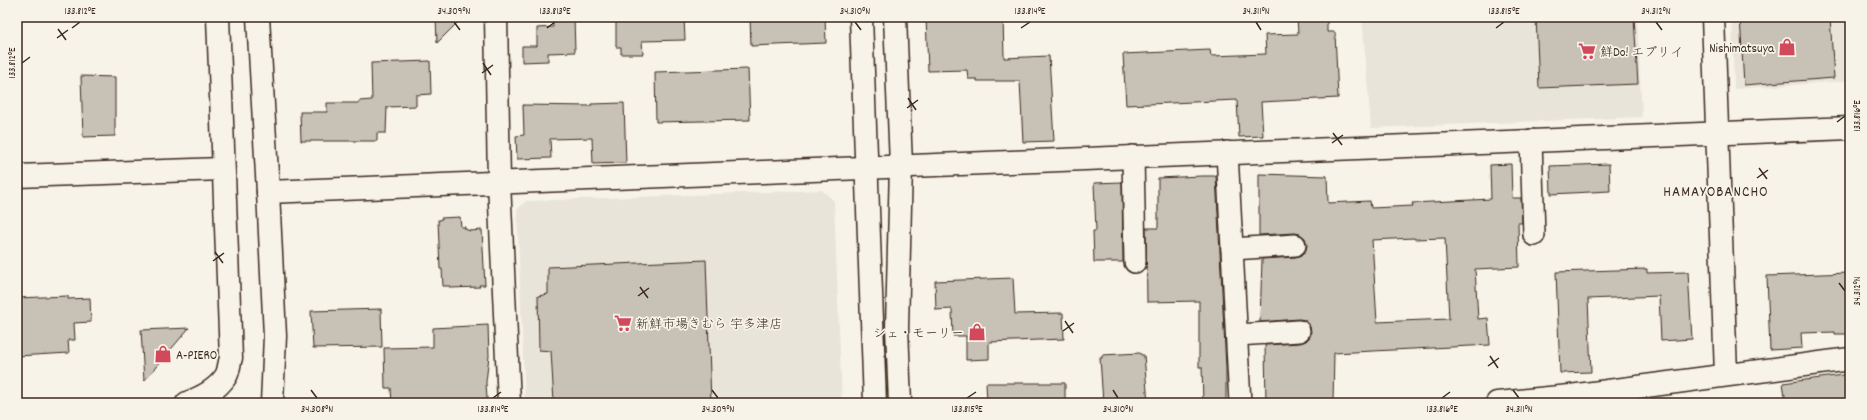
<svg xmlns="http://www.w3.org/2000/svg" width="1867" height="420" viewBox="0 0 1867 420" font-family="Dekko,'Klee One',sans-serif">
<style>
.built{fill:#e9e4d9}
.building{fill:#c8c1b6;stroke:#3b2a1e;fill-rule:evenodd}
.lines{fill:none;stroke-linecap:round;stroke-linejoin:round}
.minor-casing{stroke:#3b2a1e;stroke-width:24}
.tertiary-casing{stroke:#3b2a1e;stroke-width:25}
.minor{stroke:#f7f3e8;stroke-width:21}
.tertiary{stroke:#f7f3e8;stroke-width:22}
.ticks{fill:none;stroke:#3b2a1e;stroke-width:1.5}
.labels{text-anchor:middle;stroke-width:3.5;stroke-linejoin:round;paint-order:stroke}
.poi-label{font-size:13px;fill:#3b2a1e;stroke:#f7f3e8;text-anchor:start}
.quarter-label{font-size:15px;letter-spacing:1px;fill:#3b2a1e;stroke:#f7f3e8}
.neatline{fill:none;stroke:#3b2a1e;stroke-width:1.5}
.ticks-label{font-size:10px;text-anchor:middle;fill:#3b2a1e}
</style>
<rect width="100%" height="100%" fill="#f7f3e8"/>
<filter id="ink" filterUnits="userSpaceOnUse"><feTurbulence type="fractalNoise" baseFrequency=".025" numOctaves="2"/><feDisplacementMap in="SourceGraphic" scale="8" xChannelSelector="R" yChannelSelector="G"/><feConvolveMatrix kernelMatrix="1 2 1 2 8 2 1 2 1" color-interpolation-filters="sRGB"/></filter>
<g filter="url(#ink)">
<g class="built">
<path d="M 1362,17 L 1637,17 L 1642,117 L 1371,128 Z"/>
<path d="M 1732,17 L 1850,17 L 1850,107 L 1847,107 L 1846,81 L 1734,89 Z"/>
<path d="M 822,190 L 834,201 L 842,403 L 525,403 L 517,210 L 526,201 Z"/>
</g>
<g class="building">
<path d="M 436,17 L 463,17 L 437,43 Z"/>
<path d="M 552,17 L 574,17 L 575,52 L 548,53 L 548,61 L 522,62 L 522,46 L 537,46 L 537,28 L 553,27 Z"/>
<path d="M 676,17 L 684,17 L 685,40 L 642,41 L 643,54 L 621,54 L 621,47 L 616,47 L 616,19 Z"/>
<path d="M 750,17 L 825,17 L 826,43 L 751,46 Z"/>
<path d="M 926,17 L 1003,17 L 1004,58 L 1049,56 L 1054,141 L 1023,142 L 1020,81 L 977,81 L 977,79 L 968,79 L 967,70 L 928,71 Z"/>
<path d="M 1297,17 L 1327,17 L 1327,32 L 1335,32 L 1338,98 L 1261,102 L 1263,136 L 1239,137 L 1237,100 L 1126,105 L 1123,54 L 1210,50 L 1211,56 L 1266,54 L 1265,35 L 1298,34 Z"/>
<path d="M 1536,17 L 1634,17 L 1638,84 L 1539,88 Z"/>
<path d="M 1740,17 L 1830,17 L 1834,78 L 1744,85 Z"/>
<path d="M 430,61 L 431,94 L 416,95 L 416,106 L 387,107 L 386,133 L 377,133 L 377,141 L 301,141 L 300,112 L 327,112 L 327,103 L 359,103 L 359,101 L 372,100 L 371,63 Z"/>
<path d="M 748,69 L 750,120 L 656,122 L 655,72 Z"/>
<path d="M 81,76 L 115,77 L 115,136 L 83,137 Z"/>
<path d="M 624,103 L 626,163 L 593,164 L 592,138 L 550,139 L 551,158 L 517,159 L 516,136 L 524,135 L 523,105 L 591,106 L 591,104 Z"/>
<path d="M 1511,164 L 1512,198 L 1521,198 L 1522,223 L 1518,223 L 1519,267 L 1475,269 L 1478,319 L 1488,318 L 1490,345 L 1334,353 L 1333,403 L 1266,403 L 1265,345 L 1300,343 L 1306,341 L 1310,337 L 1311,331 L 1309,324 L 1305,320 L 1299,319 L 1260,322 L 1262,259 L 1296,257 L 1302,255 L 1306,250 L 1307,245 L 1305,238 L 1300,234 L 1295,233 L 1259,235 L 1259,174 L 1327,176 L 1328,203 L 1370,201 L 1371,208 L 1413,206 L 1412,203 L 1491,199 L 1490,165 ZM 1414,238 L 1414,239 L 1445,238 L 1449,319 L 1377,322 L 1372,240 Z"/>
<path d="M 1609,164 L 1610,191 L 1551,194 L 1550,166 Z"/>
<path d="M 1202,176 L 1216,176 L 1226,368 L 1226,403 L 1203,403 L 1202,367 L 1199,367 L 1199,301 L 1147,302 L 1146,228 L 1158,228 L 1158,178 Z"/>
<path d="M 1122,182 L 1123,262 L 1094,262 L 1093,231 L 1096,231 L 1094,183 Z"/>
<path d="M 460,217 L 461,227 L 465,227 L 465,229 L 470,231 L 482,230 L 485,285 L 479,285 L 480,287 L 450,288 L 450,286 L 443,286 L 442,269 L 440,269 L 438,220 L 441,220 L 441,218 Z"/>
<path d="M 706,260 L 711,403 L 554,403 L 551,351 L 539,350 L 538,296 L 548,294 L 548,267 Z"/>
<path d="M 1647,269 L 1647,273 L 1688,272 L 1692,339 L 1661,341 L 1659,296 L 1588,299 L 1591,372 L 1560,373 L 1556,272 Z"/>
<path d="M 1849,273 L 1850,334 L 1835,334 L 1835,332 L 1801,333 L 1802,348 L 1770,350 L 1767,276 Z"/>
<path d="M 1013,278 L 1015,314 L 1063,313 L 1064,339 L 989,342 L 989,359 L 966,360 L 966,336 L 953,336 L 952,309 L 936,310 L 935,281 Z"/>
<path d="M 68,296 L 68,299 L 90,298 L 91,322 L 74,323 L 75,340 L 68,340 L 69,353 L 17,356 L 17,298 Z"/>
<path d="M 381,309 L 382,347 L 313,348 L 311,311 Z"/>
<path d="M 488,325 L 489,356 L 486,382 L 487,400 L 479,400 L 479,403 L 392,403 L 391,388 L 385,388 L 384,348 L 433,347 L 433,328 Z"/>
<path d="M 189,328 L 144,381 L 141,330 Z"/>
<path d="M 1140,353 L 1141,355 L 1144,355 L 1148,403 L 1103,403 L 1100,358 L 1102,358 L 1102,355 Z"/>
<path d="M 1850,374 L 1850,403 L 1786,403 L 1783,383 Z"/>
<path d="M 986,383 L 1065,383 L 1065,403 L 987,403 Z"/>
</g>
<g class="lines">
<g class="minor-casing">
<g id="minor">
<path d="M 1531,140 L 1534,235"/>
<path d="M 1227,152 L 1240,403"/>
<path d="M 1133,156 L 1135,262"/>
<path d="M 1232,249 L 1295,245"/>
<path d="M 1237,335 L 1299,331"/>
</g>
</g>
<g class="tertiary-casing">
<g id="tertiary">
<path d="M 258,17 L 268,192 L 275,336 L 272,403"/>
<path d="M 496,17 L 499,182 L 509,403"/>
<path d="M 861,17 L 875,403"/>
<path d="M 895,17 L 901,165 L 897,328 L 900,403"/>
<path d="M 1713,17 L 1726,374"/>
<path d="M 17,176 L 223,169"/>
<path d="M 268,192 L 1850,128"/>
<path d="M 187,403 C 202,397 217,390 226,376 C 229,371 229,363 231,358 L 218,17"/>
<path d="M 1497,403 L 1570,396 L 1850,359"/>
</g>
</g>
<use href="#minor" class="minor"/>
<use href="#tertiary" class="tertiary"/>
</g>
</g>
<path class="ticks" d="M 454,22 L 460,30M 855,22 L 861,30M 1256,22 L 1261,30M 1656,22 L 1662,30M 72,28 L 80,22M 547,28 L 555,22M 1021,28 L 1030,22M 1496,28 L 1504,22M 58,29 L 66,40M 57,38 L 68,30M 22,63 L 30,57M 483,63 L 491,75M 482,73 L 493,65M 908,98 L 916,110M 907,108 L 918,100M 1837,122 L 1845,116M 1333,133 L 1342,145M 1332,143 L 1343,135M 1759,168 L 1767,179M 1757,178 L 1768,170M 215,252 L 223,263M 213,261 L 224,253M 1839,283 L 1845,291M 640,287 L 648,298M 638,296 L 649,288M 1065,321 L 1073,333M 1063,331 L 1074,323M 1490,356 L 1498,368M 1488,366 L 1499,358M 311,390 L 317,398M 712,390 L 718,398M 1113,390 L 1118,398M 1513,390 L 1519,398M 493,398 L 501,392M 967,398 L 976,392M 1442,398 L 1450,392"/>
<defs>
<g id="shop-bare" transform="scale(1.38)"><path d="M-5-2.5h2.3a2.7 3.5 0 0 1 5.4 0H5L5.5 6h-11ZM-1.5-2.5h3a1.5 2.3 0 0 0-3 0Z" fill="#d1495b" stroke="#f7f3e8" stroke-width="2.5" paint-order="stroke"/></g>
<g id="supermarket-bare" transform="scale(1.38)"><path d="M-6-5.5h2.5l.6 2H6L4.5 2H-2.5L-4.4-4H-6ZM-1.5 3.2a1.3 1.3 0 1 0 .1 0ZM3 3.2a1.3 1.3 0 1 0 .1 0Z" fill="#d1495b" stroke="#f7f3e8" stroke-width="2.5" paint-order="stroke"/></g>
</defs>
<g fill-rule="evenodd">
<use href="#shop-bare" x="1787" y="47"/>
<use href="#supermarket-bare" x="1587" y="51"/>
<use href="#supermarket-bare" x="623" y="323"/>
<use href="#shop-bare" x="977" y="332"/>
<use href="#shop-bare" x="163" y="354"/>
</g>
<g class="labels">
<g class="poi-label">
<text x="1774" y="52" text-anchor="end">Nishimatsuya</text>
<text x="1600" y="56">鮮Do! エブリイ</text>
<text x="636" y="328">新鮮市場きむら 宇多津店</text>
<text x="964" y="337" text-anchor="end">シェ・モーリー</text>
<text x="176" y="359">A-PIERO</text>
</g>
<g class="quarter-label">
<text x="1716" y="196">HAMAYOBANCHO</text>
</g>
</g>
<rect width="1867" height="420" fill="none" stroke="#f7f3e8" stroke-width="44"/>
<rect x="22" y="22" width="1823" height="376" class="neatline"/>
<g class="ticks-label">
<text x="80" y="14">133.812°E</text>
<text x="454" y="14">34.309°N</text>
<text x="555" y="14">133.813°E</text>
<text x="855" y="14">34.310°N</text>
<text x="1030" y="14">133.814°E</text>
<text x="1256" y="14">34.311°N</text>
<text x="1504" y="14">133.815°E</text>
<text x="1656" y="14">34.312°N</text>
<text transform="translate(11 63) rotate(-90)" y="4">133.812°E</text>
<text transform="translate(1856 116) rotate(-90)" y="4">133.816°E</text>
<text transform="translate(1856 291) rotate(-90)" y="4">34.312°N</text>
<text x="317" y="412">34.308°N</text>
<text x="493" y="412">133.814°E</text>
<text x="718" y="412">34.309°N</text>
<text x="967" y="412">133.815°E</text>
<text x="1118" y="412">34.310°N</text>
<text x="1442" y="412">133.816°E</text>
<text x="1519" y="412">34.311°N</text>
</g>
</svg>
